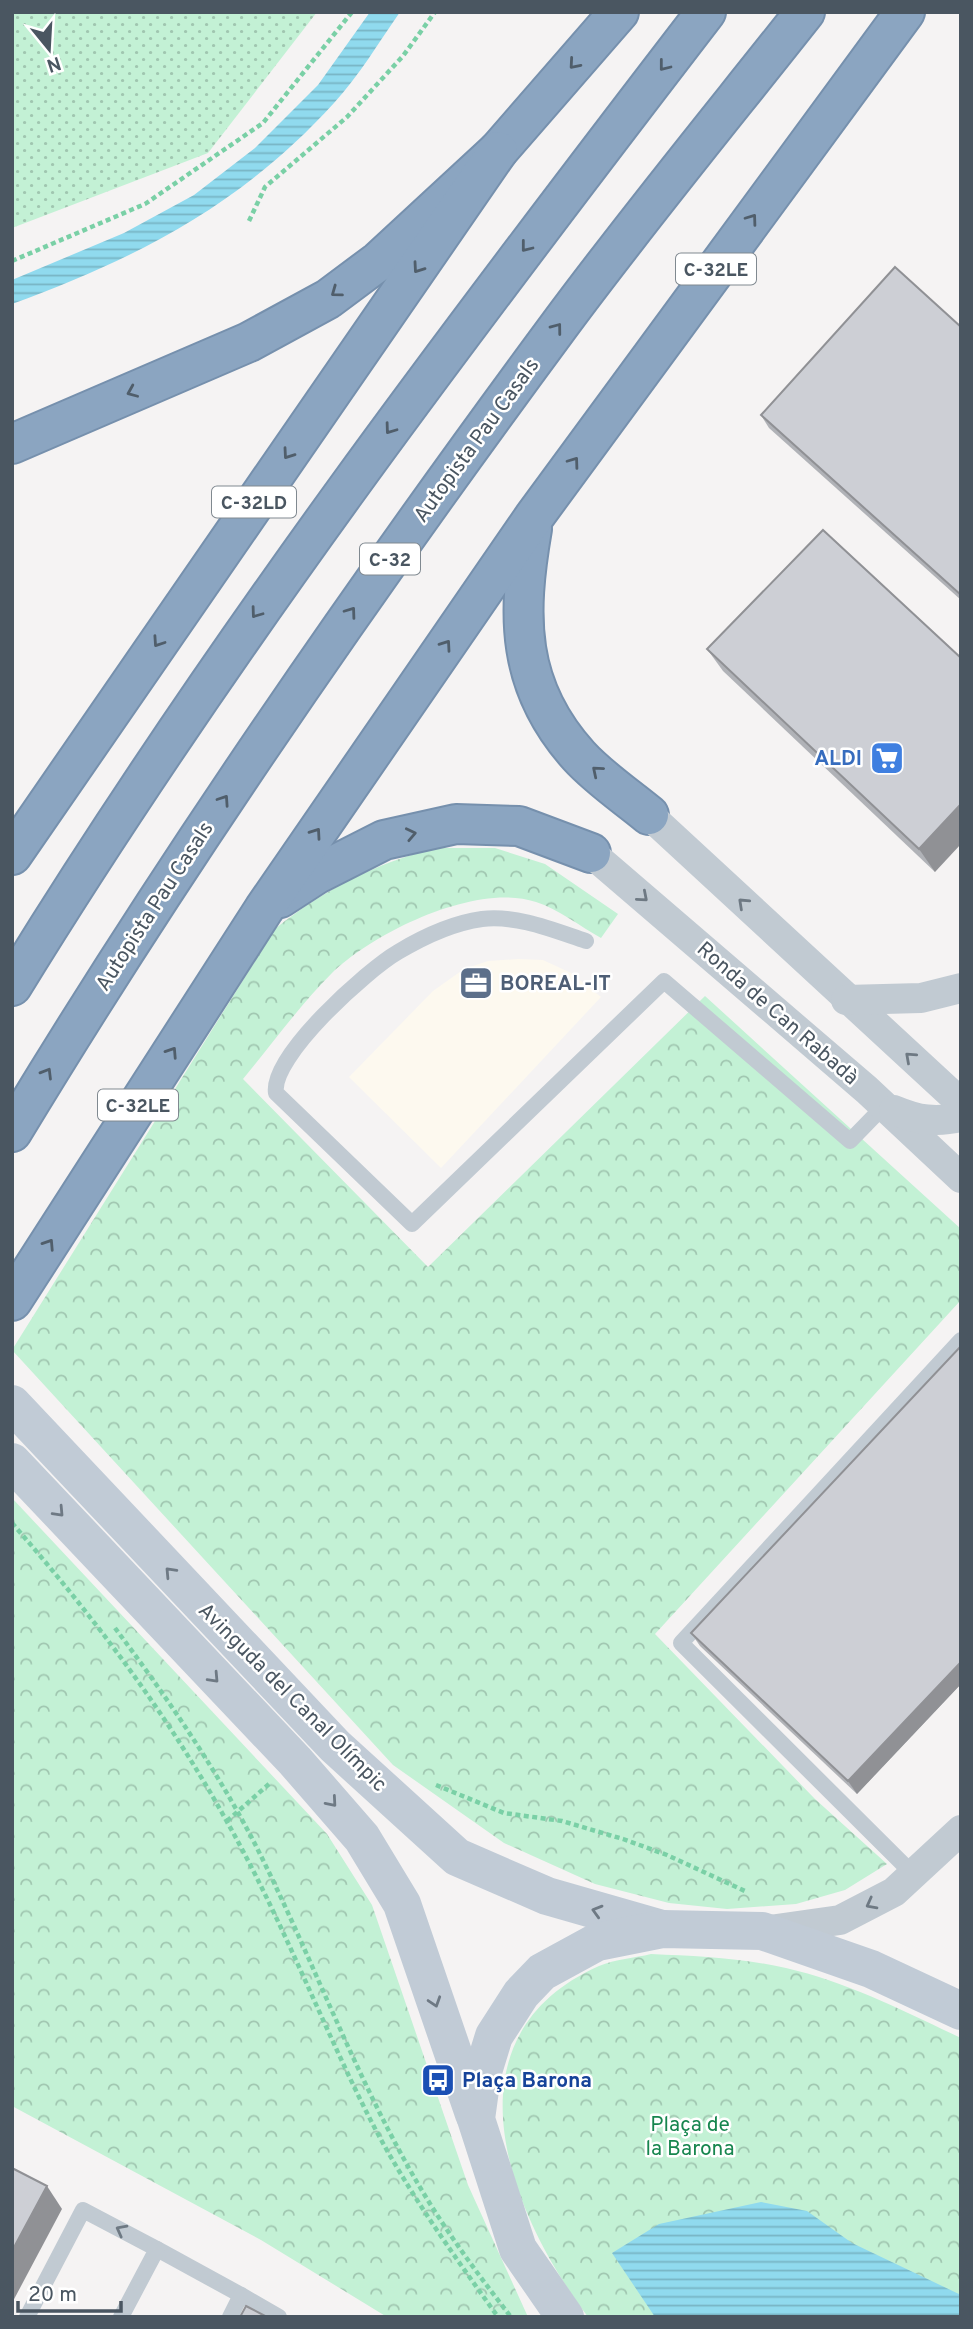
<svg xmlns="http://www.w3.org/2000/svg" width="973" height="2329" viewBox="0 0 973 2329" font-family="Overpass,sans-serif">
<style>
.commercial{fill:#fdf9ef}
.grass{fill:url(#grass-dots)}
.forest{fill:url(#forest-crowns)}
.water{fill:url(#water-rules)}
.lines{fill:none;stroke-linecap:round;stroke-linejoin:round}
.highway-casing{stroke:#7690ad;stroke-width:42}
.path{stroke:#7ad0a6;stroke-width:4.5;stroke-dasharray:5 3.5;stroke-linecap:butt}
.lane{stroke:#c1cad2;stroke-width:16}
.street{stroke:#c1cad2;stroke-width:30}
.secondary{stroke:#c1cbd6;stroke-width:38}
.highway{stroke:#8ba5c1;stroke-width:38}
.wall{fill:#b0b2b7}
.shaded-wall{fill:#909195}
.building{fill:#cdcfd5;stroke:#909195;stroke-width:2}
.oneway{stroke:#505e6b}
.oneway2{stroke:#6e7983}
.oneway3{stroke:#6e7984}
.labels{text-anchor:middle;stroke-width:5;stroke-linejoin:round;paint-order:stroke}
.shield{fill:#fff;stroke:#808990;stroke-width:2}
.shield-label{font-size:19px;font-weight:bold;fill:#4a5661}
.street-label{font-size:21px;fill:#4a5661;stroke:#fff}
.shop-label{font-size:21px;font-weight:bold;fill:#366cbe;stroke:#fff;text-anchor:end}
.service-label{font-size:21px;font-weight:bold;fill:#4e5e75;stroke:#fff;text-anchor:start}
.transit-label{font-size:21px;font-weight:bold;fill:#164399;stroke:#fff;text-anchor:start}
.park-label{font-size:21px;fill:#17864f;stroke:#fff}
</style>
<defs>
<pattern id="grass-dots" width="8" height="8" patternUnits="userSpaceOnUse" patternTransform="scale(1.75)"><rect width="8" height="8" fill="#c3f1d5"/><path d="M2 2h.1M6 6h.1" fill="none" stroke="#a0c6b0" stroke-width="1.8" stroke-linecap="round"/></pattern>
<pattern id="forest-crowns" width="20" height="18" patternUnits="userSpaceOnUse" patternTransform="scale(1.75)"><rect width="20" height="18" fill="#c3f1d5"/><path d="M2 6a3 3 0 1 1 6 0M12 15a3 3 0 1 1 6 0" fill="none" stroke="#a0c6b0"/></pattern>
<pattern id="water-rules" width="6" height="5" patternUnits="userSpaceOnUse" patternTransform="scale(1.75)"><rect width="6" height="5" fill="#90daee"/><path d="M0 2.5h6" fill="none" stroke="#78b4c4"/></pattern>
</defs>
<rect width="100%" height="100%" fill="#f5f3f3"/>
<path class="commercial" d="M 518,959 L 543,960 L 571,973 L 601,997 L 441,1168 L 349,1077 L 433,991 L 464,969 L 488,961 Z"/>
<path class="grass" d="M 12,12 L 317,12 L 208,153 L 12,228 Z"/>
<g class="forest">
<path d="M 436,848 L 495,848 L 545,864 L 618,914 L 601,938 C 581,927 558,909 536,902 C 477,882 374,932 332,973 C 300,1005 272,1044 243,1079 L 428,1267 L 705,996 L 961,1229 L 961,1300 L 655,1634 L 815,1799 L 887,1864 L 845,1890 L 796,1904 L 727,1909 L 669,1903 L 595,1884 L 504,1843 L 393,1765 L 12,1350 L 275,929 C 323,890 376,863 436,848 Z"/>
<path d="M 12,1498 L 327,1834 L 372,1905 L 468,2185 L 528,2317 L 387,2317 L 261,2240 L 12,2106 Z"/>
<path d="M 651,1954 C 696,1956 742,1958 786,1968 C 847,1982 904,2011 961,2038 L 961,2317 L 588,2317 C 508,2211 440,2037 599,1966 C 615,1959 635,1958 651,1954 Z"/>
</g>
<g class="water">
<path d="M 370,12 L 400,12 C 379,42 359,76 334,103 C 241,205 140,257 12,304 L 12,280 L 124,233 L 194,195 L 255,148 L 318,85 Z"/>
<path d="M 761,2202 L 807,2211 L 852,2243 L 961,2295 L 961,2317 L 655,2317 L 612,2253 L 659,2224 Z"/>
</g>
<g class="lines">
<g class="highway-casing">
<g id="highway">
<path d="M 12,444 L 249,342 L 328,299 L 379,261 L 498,151 L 619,12"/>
<path d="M 532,529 C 517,616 516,686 579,756 C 599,778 626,796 649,815"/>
<path d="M 12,855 L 498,151"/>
<path d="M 280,898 L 317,874 L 384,840 L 456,824 L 519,826 L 591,853"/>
<path d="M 12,986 C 221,646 463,328 706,12"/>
<path d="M 12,1132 C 180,854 365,588 558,327 C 637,220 722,117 805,12"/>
<path d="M 12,1301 L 264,909 L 534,517 L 905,12"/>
</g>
</g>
<g class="path">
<path d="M 249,221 L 265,187 L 347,117 L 403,56 L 435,12"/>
<path d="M 12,261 L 145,204 L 263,123 L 352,12"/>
<path d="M 12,1523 C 93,1616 166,1712 226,1820 C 279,1913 318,2015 366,2111 C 403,2185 450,2250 498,2317"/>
<path d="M 115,1628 C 166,1696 217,1770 256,1846 C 311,1955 353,2071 414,2177 C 442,2226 476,2272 511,2317"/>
<path d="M 436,1785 L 504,1813 L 562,1821 L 623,1839 L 667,1855 L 747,1892"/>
<path d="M 227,1821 L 269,1784"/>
</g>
<g class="lane">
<path d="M 586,941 C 553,930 518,915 482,919 C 453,923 423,937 398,952 C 367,970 270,1057 276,1093 L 412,1224 L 664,981 L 850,1141 L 884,1106"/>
<path d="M 914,1875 L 681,1643 L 961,1340"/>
<path d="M 157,2249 L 241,2295"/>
<path d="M 27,2317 L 83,2210 L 157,2249 L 121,2317"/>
<path d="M 230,2317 L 241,2295 L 279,2317"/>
</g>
<g class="street">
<path d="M 649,815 L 961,1103"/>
<path d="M 591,853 L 867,1090 L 961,1178"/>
<path d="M 846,1000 L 921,998 L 961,988"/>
<path d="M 894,1110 C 918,1120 935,1123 961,1117"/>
<path d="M 763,1931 L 840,1920 L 894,1892 L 961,1830"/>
</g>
<g class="secondary">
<path d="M 12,1404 L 335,1746 L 457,1857 L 547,1896 L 662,1929"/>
<path d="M 12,1462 L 295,1761 L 362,1838 L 402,1904 L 474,2114"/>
<path d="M 565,2317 L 518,2249 L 476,2119 L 482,2075 L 494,2036 L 521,1994 L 542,1972 L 597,1942 L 662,1929 L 762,1931 L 871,1969 L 961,2011"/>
</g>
<use href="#highway" class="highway"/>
</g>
<g class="wall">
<path d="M 961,327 L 961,600 L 769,428 L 761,415 Z"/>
<path d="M 707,649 L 961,658 L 935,872 L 723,671 Z"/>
<path d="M 961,1346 L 961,1684 L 857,1794 L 700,1646 L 691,1633 Z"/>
</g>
<g class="shaded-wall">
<path d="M 961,804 L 961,844 L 935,872 L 919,849 Z"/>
<path d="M 961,1662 L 961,1684 L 857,1794 L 848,1781 Z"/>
<path d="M 47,2186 L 62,2209 L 12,2303 L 12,2251 Z"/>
</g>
<g class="building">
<path d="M 895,267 L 961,327 L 961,595 L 761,415 Z"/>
<path d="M 823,530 L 961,658 L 961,804 L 919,849 L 707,649 Z"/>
<path d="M 961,1346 L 961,1662 L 848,1781 L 691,1633 Z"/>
<path d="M 12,2168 L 47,2186 L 12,2251 Z"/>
<path d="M 246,2306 L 267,2317 L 240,2317 Z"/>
</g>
<defs><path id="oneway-chevron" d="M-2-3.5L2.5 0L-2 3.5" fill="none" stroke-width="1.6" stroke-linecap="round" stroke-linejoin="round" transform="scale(1.75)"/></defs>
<g class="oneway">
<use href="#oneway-chevron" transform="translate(574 64) rotate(131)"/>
<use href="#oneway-chevron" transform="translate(664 66) rotate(128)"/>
<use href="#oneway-chevron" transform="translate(752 219) rotate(-54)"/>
<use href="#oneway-chevron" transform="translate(526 247) rotate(128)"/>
<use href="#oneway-chevron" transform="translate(418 268) rotate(125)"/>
<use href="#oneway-chevron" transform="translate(336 292) rotate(144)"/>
<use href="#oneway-chevron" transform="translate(557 328) rotate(-53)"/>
<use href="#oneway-chevron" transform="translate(132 392) rotate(157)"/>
<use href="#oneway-chevron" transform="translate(390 429) rotate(126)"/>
<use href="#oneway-chevron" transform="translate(288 454) rotate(125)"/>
<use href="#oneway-chevron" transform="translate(574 462) rotate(-54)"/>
<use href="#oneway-chevron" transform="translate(351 612) rotate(-54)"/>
<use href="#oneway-chevron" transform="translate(256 613) rotate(126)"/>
<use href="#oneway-chevron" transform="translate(158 642) rotate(124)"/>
<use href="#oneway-chevron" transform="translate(446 645) rotate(-55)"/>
<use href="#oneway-chevron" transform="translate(597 771) rotate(-140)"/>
<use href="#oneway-chevron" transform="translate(224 800) rotate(-56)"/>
<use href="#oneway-chevron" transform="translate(316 833) rotate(-55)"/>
<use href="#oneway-chevron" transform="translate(411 834) rotate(-12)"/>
<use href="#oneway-chevron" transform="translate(172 1052) rotate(-57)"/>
<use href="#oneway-chevron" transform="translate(47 1073) rotate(-59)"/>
<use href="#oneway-chevron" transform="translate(49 1244) rotate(-57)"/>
</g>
<g class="oneway2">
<use href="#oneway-chevron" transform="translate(643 897) rotate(41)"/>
<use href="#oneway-chevron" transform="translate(743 903) rotate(-137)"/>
<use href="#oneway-chevron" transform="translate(910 1057) rotate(-138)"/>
<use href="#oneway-chevron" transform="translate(871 1904) rotate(152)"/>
<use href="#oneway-chevron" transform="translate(121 2230) rotate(-152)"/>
</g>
<g class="oneway3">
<use href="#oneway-chevron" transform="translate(59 1512) rotate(47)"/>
<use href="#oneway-chevron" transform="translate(170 1572) rotate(-133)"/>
<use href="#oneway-chevron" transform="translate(214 1678) rotate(47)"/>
<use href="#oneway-chevron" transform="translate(332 1802) rotate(49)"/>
<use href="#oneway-chevron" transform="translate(597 1911) rotate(-164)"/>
<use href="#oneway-chevron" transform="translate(435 2002) rotate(72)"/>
</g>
<defs>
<g id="supermarket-square" transform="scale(1.75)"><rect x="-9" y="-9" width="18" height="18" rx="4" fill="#3f7fe0" stroke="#fff"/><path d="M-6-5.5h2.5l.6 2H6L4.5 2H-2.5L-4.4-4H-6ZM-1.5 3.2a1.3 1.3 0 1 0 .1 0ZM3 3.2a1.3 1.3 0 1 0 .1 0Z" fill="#fff"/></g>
<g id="office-square" transform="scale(1.75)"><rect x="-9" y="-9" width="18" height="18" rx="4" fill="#5c6f8a" stroke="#fff"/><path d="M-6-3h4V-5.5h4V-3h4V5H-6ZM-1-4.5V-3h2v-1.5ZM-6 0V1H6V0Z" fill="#fff"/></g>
<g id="bus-square" transform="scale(1.75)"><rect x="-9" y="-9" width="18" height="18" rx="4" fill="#1a4fb4" stroke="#fff"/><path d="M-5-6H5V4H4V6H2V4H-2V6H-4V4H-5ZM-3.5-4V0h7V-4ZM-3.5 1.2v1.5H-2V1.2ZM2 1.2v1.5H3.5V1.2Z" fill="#fff"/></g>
</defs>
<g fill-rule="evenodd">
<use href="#supermarket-square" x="887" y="758"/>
<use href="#office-square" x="476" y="983"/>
<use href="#bus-square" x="438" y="2080"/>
</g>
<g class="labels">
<g class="shield">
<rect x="676" y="253.5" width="80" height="31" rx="5"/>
<rect x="212" y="486.5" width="84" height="31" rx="5"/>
<rect x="360" y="543.5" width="60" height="31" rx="5"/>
<rect x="98" y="1089.5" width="80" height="31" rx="5"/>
</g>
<g class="shield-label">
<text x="716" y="276">C-32LE</text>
<text x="254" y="509">C-32LD</text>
<text x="390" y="566">C-32</text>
<text x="138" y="1112">C-32LE</text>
</g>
<g class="street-label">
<text transform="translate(476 440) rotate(-54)" y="7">Autopista Pau Casals</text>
<text transform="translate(154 906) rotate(-57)" y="7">Autopista Pau Casals</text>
<text transform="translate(778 1013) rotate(41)" y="7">Ronda de Can Rabadà</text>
<text transform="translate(293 1697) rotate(45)" y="7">Avinguda del Canal Olímpic</text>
</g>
<g class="shop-label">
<text x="862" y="765">ALDI</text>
</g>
<g class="service-label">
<text x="500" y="990">BOREAL-IT</text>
</g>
<g class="transit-label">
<text x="462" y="2087">Plaça Barona</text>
</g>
<g class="park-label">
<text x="690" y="2131">Plaça de<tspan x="690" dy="24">la Barona</tspan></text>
</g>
</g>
<rect width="973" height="2329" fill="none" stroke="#4a5661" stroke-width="28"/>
<g transform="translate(49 49) rotate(162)" stroke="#ffffff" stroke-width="5" paint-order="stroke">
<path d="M0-5L12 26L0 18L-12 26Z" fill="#4a5661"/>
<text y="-10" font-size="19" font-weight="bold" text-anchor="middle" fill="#4a5661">N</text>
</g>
<path d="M18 2301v10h103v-10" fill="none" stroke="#4a5661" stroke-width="3.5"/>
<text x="28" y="2301" font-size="21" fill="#4a5661" stroke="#ffffff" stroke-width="5" paint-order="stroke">20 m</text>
</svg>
